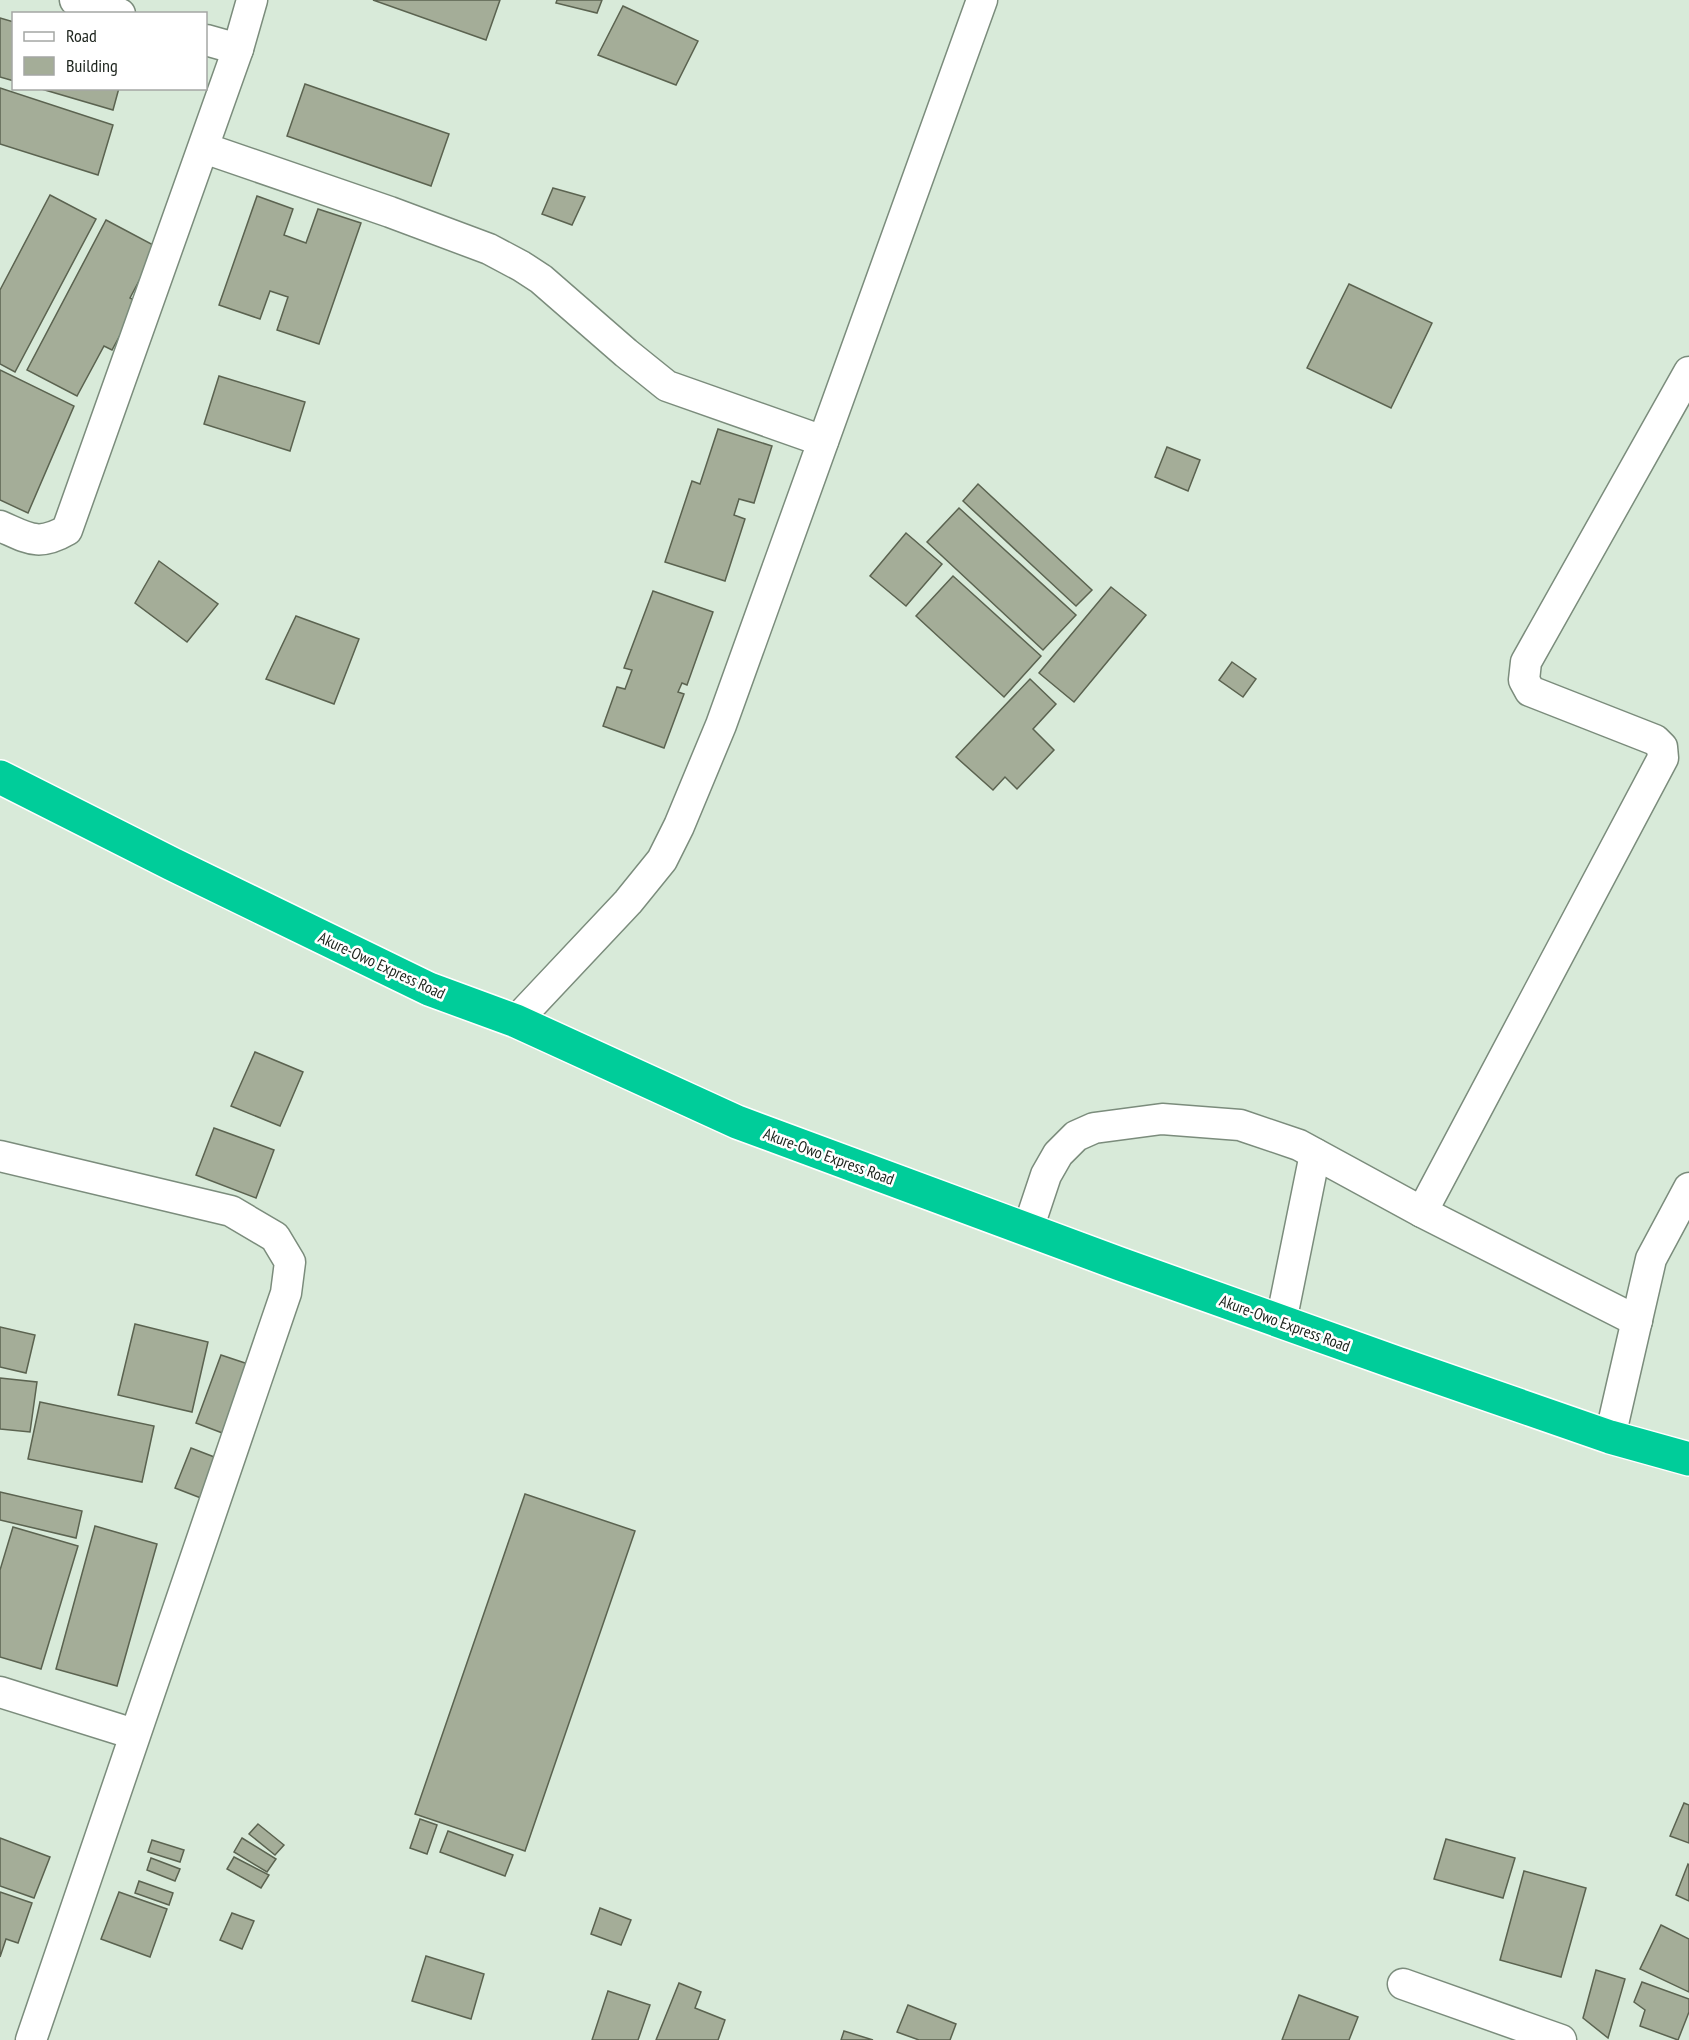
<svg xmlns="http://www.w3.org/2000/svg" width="1689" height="2040" viewBox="0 0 1689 2040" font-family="'PT Sans Narrow',sans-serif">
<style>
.building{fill:#a4ad98;stroke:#5b6350;stroke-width:1.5}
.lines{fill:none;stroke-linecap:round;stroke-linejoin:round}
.street-casing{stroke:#7b8c7c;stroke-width:33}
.highway-casing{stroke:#fff;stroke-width:36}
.street{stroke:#fff;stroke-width:30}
.highway{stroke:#00cd9a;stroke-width:33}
.labels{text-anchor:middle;stroke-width:5;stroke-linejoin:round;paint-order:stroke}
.street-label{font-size:16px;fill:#1c231c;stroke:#fff}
</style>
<rect width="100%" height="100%" fill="#d8ead9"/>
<g class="building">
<path d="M 373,0 L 500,0 L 486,40 Z"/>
<path d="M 557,0 L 602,0 L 597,13 L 556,3 Z"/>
<path d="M 623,6 L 698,41 L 676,85 L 598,55 Z"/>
<path d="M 0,18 L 14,22 L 14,81 L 0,77 Z"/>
<path d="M 305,84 L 449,134 L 431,186 L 287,136 Z"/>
<path d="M 0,88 L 113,125 L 98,175 L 0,144 Z"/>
<path d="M 38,88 L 119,88 L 113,110 Z"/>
<path d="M 553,188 L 585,197 L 572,225 L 542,214 Z"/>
<path d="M 50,195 L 96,219 L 15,372 L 0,364 L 0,290 Z"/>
<path d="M 257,196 L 293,209 L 284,235 L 306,243 L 318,209 L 361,223 L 319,344 L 277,330 L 288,297 L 270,291 L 260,319 L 219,305 Z"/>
<path d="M 106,220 L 157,247 L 130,298 L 138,302 L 112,350 L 104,346 L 77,396 L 27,370 Z"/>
<path d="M 1349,284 L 1432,323 L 1391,408 L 1307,368 Z"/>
<path d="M 0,370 L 74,406 L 28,513 L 0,500 Z"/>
<path d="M 219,376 L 305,402 L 290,451 L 204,424 Z"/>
<path d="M 718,429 L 772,446 L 754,503 L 739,499 L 734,515 L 745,519 L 725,581 L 665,562 L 692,481 L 700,484 Z"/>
<path d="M 1167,447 L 1200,460 L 1188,491 L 1155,477 Z"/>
<path d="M 978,484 L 1092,590 L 1076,606 L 963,501 Z"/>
<path d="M 959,508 L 1076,615 L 1043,650 L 927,542 Z"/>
<path d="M 906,533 L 942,564 L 906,606 L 870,576 Z"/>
<path d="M 159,561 L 218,604 L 187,642 L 135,603 Z"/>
<path d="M 953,576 L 1041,656 L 1004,697 L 916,616 Z"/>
<path d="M 1111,587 L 1146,615 L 1074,702 L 1039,673 Z"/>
<path d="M 653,591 L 713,612 L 687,685 L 682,683 L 678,692 L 684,694 L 664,748 L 603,726 L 617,687 L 625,689 L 632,670 L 624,668 Z"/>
<path d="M 296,616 L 359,639 L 334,704 L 266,679 Z"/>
<path d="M 1232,662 L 1256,679 L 1243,697 L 1219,680 Z"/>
<path d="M 1030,679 L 1056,704 L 1033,729 L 1054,750 L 1017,789 L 1005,777 L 993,790 L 956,757 Z"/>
<path d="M 255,1052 L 303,1072 L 280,1126 L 231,1106 Z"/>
<path d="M 214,1128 L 274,1150 L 256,1198 L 196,1175 Z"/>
<path d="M 135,1324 L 208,1342 L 192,1412 L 118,1395 Z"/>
<path d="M 0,1327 L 35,1335 L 26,1373 L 0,1367 Z"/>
<path d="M 221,1355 L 251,1365 L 225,1434 L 196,1423 Z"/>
<path d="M 0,1378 L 37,1382 L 30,1432 L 0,1429 Z"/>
<path d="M 40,1402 L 154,1426 L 142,1482 L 28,1459 Z"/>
<path d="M 191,1448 L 222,1460 L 206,1500 L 175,1488 Z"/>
<path d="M 0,1492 L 82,1511 L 76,1538 L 0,1520 Z"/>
<path d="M 525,1494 L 635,1531 L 525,1851 L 415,1814 Z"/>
<path d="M 95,1526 L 157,1544 L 117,1686 L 56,1669 Z"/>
<path d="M 13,1527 L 78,1546 L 41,1669 L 0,1657 L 0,1570 Z"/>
<path d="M 1684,1803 L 1689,1805 L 1689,1843 L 1670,1836 Z"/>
<path d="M 420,1819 L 437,1825 L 427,1854 L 410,1848 Z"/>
<path d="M 258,1824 L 284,1845 L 275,1855 L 249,1834 Z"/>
<path d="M 448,1831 L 513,1855 L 505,1876 L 440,1852 Z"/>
<path d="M 0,1838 L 50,1857 L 34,1898 L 0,1886 Z"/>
<path d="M 242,1838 L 276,1859 L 267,1872 L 234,1852 Z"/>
<path d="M 1446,1839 L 1515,1858 L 1503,1898 L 1434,1879 Z"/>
<path d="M 152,1840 L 184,1850 L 180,1862 L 148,1852 Z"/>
<path d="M 234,1857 L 269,1875 L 261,1888 L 227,1869 Z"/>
<path d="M 151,1858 L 180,1869 L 175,1881 L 147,1870 Z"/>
<path d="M 1688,1864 L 1689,1865 L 1689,1901 L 1676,1895 Z"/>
<path d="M 1524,1871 L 1586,1888 L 1561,1977 L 1500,1960 Z"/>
<path d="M 139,1881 L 173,1893 L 169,1905 L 135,1893 Z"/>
<path d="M 0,1892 L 32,1903 L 18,1943 L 6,1939 L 0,1957 Z"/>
<path d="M 119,1892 L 167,1909 L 150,1957 L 101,1939 Z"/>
<path d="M 600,1908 L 631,1920 L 621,1945 L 591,1934 Z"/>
<path d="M 232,1913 L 254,1921 L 242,1949 L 220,1940 Z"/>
<path d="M 1661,1925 L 1689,1939 L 1689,1992 L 1640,1969 Z"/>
<path d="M 426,1956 L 484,1974 L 471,2019 L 412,2001 Z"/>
<path d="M 1596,1970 L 1625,1979 L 1608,2038 L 1583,2018 Z"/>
<path d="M 1642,1982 L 1689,1999 L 1689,2012 L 1678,2040 L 1640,2026 L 1645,2010 L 1634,2002 Z"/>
<path d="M 679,1983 L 701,1992 L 695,2008 L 725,2020 L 718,2040 L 656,2040 Z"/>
<path d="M 608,1991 L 650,2005 L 638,2040 L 592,2040 Z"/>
<path d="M 1299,1995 L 1358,2017 L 1349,2040 L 1282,2040 Z"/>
<path d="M 908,2005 L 956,2024 L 950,2040 L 919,2040 L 897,2032 Z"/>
<path d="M 844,2031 L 873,2040 L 841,2040 Z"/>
</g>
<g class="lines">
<g class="street-casing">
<g id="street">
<path d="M 75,0 L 120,14"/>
<path d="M 206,40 L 238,49"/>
<path d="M 204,148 L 390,212 L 489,249 L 521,266 L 541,279 L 626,353 L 667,386 L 823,441"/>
<path d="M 0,526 C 28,538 38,547 67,530 L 238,49 L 252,0"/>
<path d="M 516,1021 L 628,902 L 662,860 L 679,826 L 721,725 L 982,0"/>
<path d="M 0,1156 L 231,1211 L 275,1237 L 290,1262 L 286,1293 L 31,2040"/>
<path d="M 1422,1212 L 1663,758 L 1662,747 L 1655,740 L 1530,691 L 1524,680 L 1526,662 L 1689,372"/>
<path d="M 1028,1229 L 1046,1175 L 1058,1154 L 1076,1136 L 1094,1128 L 1162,1119 L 1240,1125 L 1299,1145 L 1422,1212 L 1637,1321"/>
<path d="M 1281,1322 L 1315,1154"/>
<path d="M 1610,1437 L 1651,1259 L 1689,1188"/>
<path d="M 0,1692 L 134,1734"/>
<path d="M 1403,1984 L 1561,2040"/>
</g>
</g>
<g class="highway-casing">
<path id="highway" d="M 0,777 L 172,864 L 429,989 L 516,1021 L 737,1122 L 1120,1264 L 1397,1363 L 1610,1437 L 1689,1459"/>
</g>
<use href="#street" class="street"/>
<use href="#highway" class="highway"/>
</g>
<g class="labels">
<g class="street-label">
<text transform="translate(382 965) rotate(25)" y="6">Akure-Owo Express Road</text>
<text transform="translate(829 1156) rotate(20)" y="6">Akure-Owo Express Road</text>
<text transform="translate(1285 1323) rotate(20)" y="6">Akure-Owo Express Road</text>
</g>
</g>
<rect x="12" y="12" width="195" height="78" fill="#ffffff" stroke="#a4a7a4" stroke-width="1.5"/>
<rect x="24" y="32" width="30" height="9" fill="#ffffff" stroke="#a4a7a4" stroke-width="1.5"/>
<text x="66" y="42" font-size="18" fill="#1c231c">Road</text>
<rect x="24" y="57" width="30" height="18" fill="#a4ad98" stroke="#a4a7a4" stroke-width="1.5"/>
<text x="66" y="72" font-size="18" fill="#1c231c">Building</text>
</svg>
